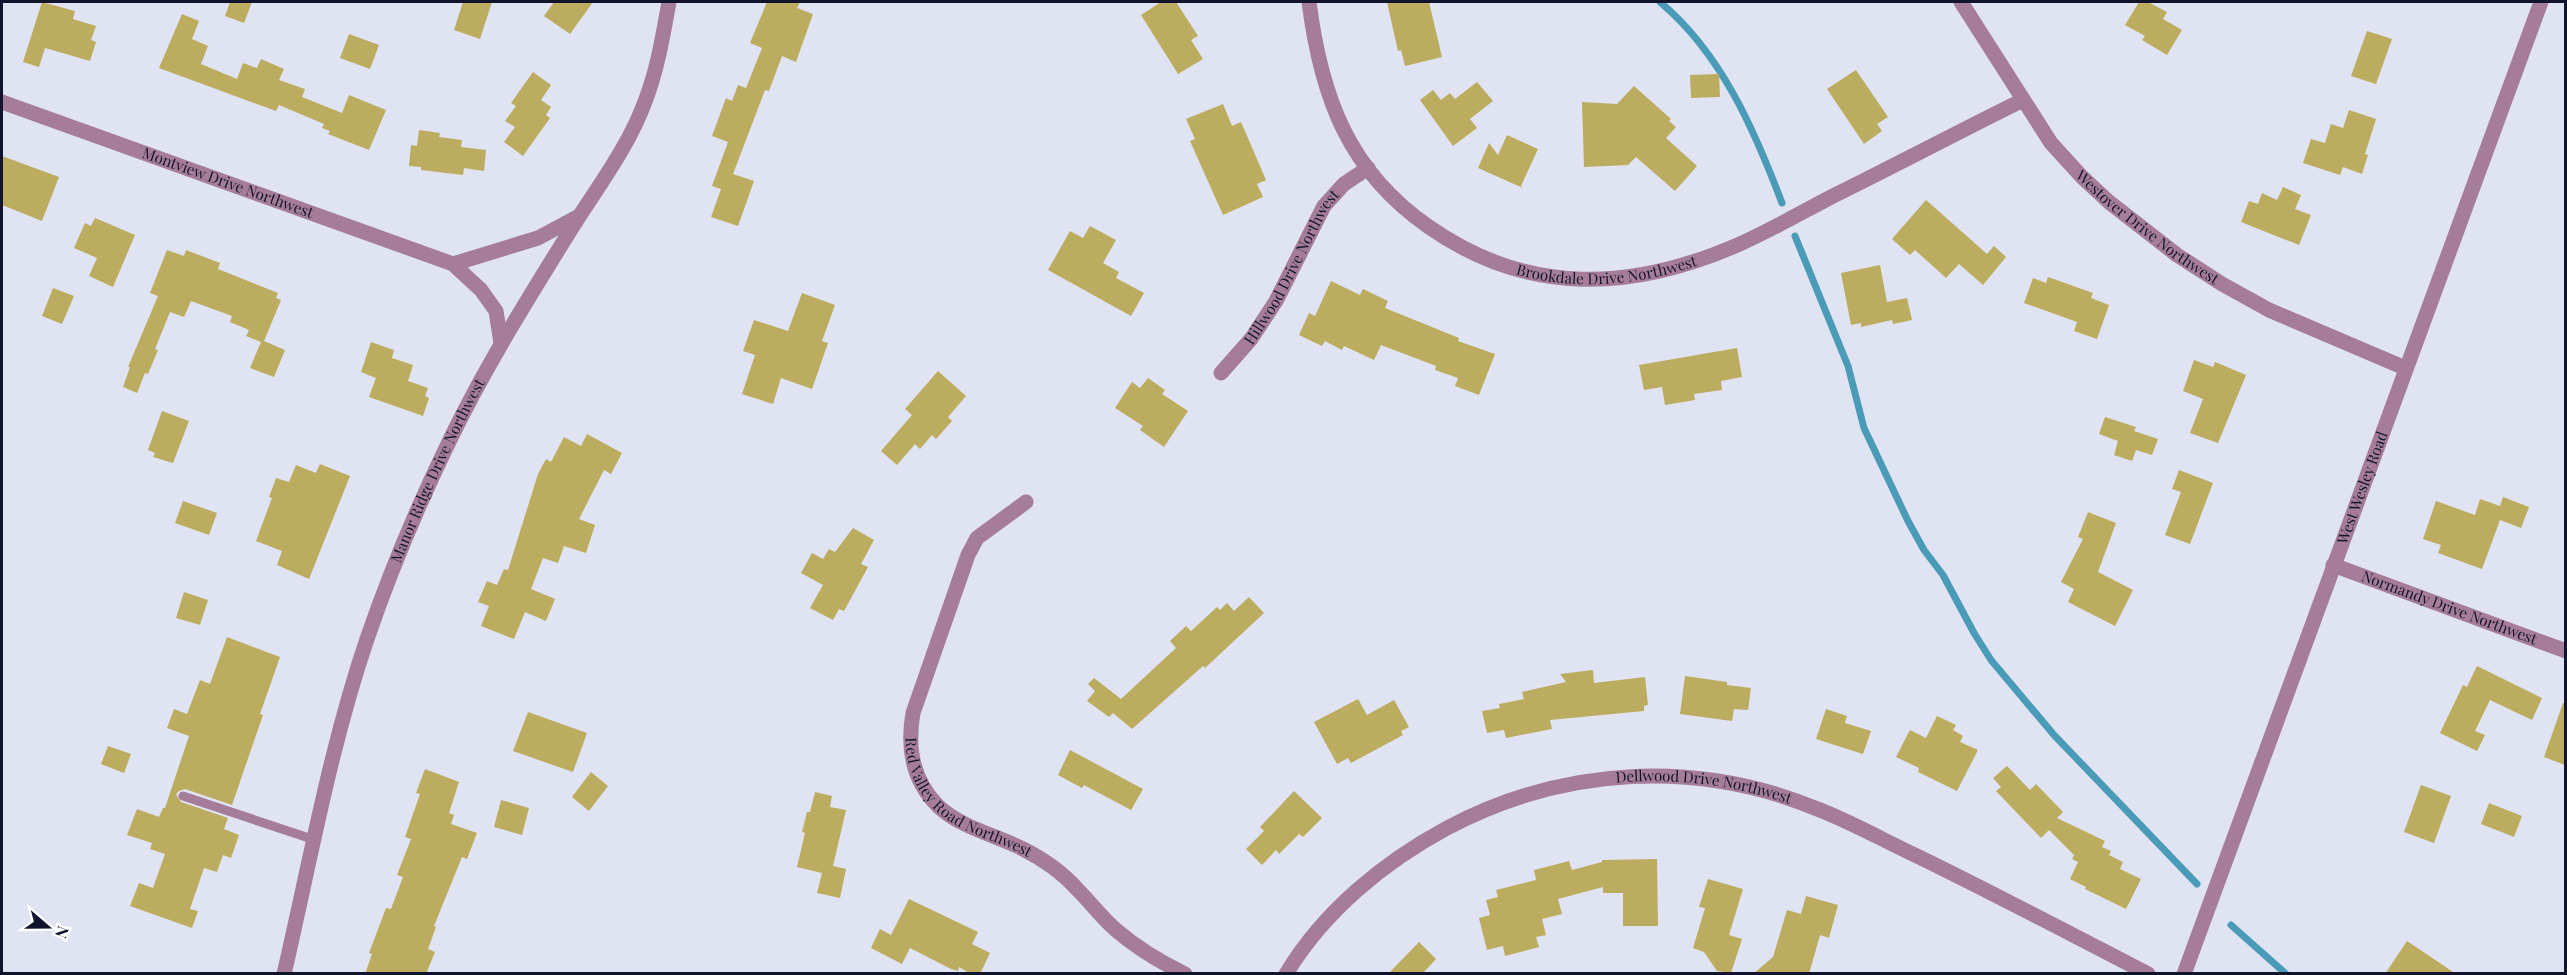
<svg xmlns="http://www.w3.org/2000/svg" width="2567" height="975" viewBox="0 0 2567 975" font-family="'Playfair Display',serif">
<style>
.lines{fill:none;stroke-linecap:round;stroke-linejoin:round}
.stream{stroke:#499bb8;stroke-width:7}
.building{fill:#bcac5f}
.service{stroke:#a57d99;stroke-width:9}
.minor{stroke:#a57d99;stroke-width:15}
.tertiary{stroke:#a57d99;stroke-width:15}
.labels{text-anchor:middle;stroke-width:4.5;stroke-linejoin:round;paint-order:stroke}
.street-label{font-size:15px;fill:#12142d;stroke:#fff}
</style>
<rect width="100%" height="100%" fill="#e0e3f2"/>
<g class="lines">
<g class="stream">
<path d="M 1660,2 C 1721,53 1754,129 1782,203"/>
<path d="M 1795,236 L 1848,366 L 1864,428 L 1908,521 L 1924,550 L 1943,575 L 1974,633 L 1991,660 L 2054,735 L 2197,884"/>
<path d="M 2231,925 L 2286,974"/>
</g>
</g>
<g class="building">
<path d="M 42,2 L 75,11 L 73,19 L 96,26 L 91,40 L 96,42 L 90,61 L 45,48 L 39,67 L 23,62 Z"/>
<path d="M 230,2 L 252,2 L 244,23 L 225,16 Z"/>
<path d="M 463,2 L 492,2 L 480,39 L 454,30 Z"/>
<path d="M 554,2 L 593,2 L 570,34 L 544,16 Z"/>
<path d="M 767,2 L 800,2 L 797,8 L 813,14 L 796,62 L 782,56 L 769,91 L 765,90 L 733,174 L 754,181 L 738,226 L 711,217 L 721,189 L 712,186 L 728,142 L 712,136 L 726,98 L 732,101 L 738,85 L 746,88 L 762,48 L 750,43 Z"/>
<path d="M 1161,2 L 1176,2 L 1198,36 L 1191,40 L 1203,59 L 1178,74 L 1141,15 Z"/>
<path d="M 1387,2 L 1429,2 L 1442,57 L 1405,66 L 1401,50 L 1398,51 Z"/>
<path d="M 2139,2 L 2148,2 L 2167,12 L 2163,19 L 2182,30 L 2167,55 L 2142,40 L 2145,36 L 2125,25 Z"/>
<path d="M 182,14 L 199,21 L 192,39 L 208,46 L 201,64 L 237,79 L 243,63 L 257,68 L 261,59 L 284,69 L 279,80 L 305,89 L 302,97 L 342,113 L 349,95 L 386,110 L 369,150 L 328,134 L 330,131 L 322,128 L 324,124 L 279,105 L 276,111 L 159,68 Z"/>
<path d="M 2367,31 L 2392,39 L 2376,84 L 2351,76 Z"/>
<path d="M 349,34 L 379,45 L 370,69 L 340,58 Z"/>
<path d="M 1856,70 L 1888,117 L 1877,124 L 1882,131 L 1864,144 L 1827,89 Z"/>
<path d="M 533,72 L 551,85 L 541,100 L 551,107 L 546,115 L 550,118 L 523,156 L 504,142 L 515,127 L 505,121 L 516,106 L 511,103 Z"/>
<path d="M 1719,74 L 1720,97 L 1691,98 L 1690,75 Z"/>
<path d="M 1477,82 L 1493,101 L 1470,119 L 1477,128 L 1453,146 L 1420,100 L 1433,90 L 1441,100 L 1450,93 L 1455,99 Z"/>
<path d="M 1634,86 L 1671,119 L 1669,121 L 1676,127 L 1666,138 L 1697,166 L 1675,191 L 1636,157 L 1628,165 L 1584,167 L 1582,102 L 1617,104 Z"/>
<path d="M 1223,104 L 1232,126 L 1241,122 L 1266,180 L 1257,184 L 1263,197 L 1223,215 L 1190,141 L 1195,139 L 1186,119 Z"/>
<path d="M 2349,110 L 2376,119 L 2365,154 L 2368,155 L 2362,174 L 2343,167 L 2340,175 L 2303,163 L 2311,139 L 2325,143 L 2331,124 L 2343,128 Z"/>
<path d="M 419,130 L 440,133 L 439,137 L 462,140 L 461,147 L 486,150 L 484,171 L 464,168 L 463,175 L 421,170 L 421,167 L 409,166 L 411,145 L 417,146 Z"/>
<path d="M 1507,135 L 1538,149 L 1521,186 L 1523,188 L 1478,168 L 1489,143 L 1498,155 Z"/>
<path d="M 2,156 L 59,177 L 42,221 L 2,205 Z"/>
<path d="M 2283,187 L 2301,195 L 2295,209 L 2311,215 L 2299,245 L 2241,222 L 2249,201 L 2258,204 L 2262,193 L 2277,200 Z"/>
<path d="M 1926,200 L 1987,254 L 1994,246 L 2006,257 L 1983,285 L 1959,264 L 1946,278 L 1915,250 L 1910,255 L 1892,239 Z"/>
<path d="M 95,218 L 135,235 L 113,287 L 89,276 L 97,258 L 74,248 L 85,223 L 91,226 Z"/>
<path d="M 1090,226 L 1116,240 L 1103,263 L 1119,272 L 1116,278 L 1144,293 L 1131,316 L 1048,270 L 1070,231 L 1083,238 Z"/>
<path d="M 167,250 L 184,256 L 186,250 L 220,263 L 218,269 L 278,293 L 276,298 L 281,300 L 264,341 L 285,350 L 274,377 L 250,368 L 261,342 L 246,336 L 249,330 L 230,322 L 232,316 L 191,301 L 184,317 L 170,312 L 155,349 L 158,350 L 148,374 L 145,373 L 137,393 L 123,387 L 130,367 L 128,367 L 158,296 L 150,293 Z"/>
<path d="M 1880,265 L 1887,302 L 1907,298 L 1912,320 L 1893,324 L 1892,320 L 1861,327 L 1861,323 L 1851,325 L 1841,273 Z"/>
<path d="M 2048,277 L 2093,293 L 2091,298 L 2109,305 L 2097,339 L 2074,331 L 2077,322 L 2024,303 L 2033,278 L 2046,283 Z"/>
<path d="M 1331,281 L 1360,295 L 1363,289 L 1388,301 L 1385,308 L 1459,338 L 1458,341 L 1495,354 L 1479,395 L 1455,386 L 1458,378 L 1435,370 L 1436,366 L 1381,345 L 1374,360 L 1344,346 L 1342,350 L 1325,341 L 1322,346 L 1299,335 L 1309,313 L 1315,316 Z"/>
<path d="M 53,288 L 74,296 L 62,324 L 42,316 Z"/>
<path d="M 802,293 L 835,305 L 822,341 L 828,343 L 812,389 L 781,378 L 773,404 L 742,394 L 755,355 L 743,351 L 754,320 L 788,331 Z"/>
<path d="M 371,342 L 394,350 L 392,358 L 413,365 L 408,381 L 428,388 L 425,396 L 429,398 L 423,416 L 369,397 L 376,378 L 361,372 Z"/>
<path d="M 1737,348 L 1742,377 L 1721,381 L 1722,390 L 1694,394 L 1695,400 L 1665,405 L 1662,387 L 1644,390 L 1639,365 Z"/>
<path d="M 2194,360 L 2213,367 L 2215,362 L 2246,375 L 2218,443 L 2190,433 L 2203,399 L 2183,391 Z"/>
<path d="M 938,371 L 966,396 L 948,417 L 952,421 L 936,439 L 932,435 L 920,449 L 915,444 L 897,465 L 881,451 L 912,415 L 905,409 Z"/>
<path d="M 1148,378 L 1165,390 L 1162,394 L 1188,411 L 1164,447 L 1140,430 L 1143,426 L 1115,408 L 1132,382 L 1140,388 Z"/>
<path d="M 162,411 L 189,421 L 173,463 L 153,457 L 155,453 L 148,450 Z"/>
<path d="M 2105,417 L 2136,427 L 2134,431 L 2158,439 L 2152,455 L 2136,450 L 2132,461 L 2114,455 L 2118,441 L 2099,434 Z"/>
<path d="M 587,434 L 622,453 L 611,474 L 604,470 L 579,519 L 595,525 L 586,553 L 564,546 L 558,563 L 543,558 L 531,589 L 555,599 L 546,621 L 525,612 L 514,639 L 481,626 L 489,606 L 478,602 L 487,581 L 497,585 L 504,569 L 508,570 L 538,474 L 546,459 L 551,462 L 564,437 L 581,446 Z"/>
<path d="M 320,464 L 350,476 L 309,579 L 277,565 L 282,551 L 256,541 L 272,498 L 269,497 L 276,478 L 289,482 L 296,465 L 316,473 Z"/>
<path d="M 2179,470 L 2213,483 L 2190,544 L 2165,535 L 2181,492 L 2172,489 Z"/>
<path d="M 2503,497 L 2529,507 L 2521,528 L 2500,520 L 2482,569 L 2438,553 L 2441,545 L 2423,539 L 2436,501 L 2475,515 L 2480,499 L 2500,506 Z"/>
<path d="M 183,501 L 217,513 L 209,535 L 175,523 Z"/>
<path d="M 2088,512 L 2116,523 L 2098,572 L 2133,590 L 2115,626 L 2068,602 L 2074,589 L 2061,582 L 2083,539 L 2078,537 Z"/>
<path d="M 853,528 L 874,540 L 861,564 L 868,567 L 844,611 L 839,609 L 833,620 L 810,608 L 823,585 L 801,573 L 812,553 L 823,559 L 829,549 L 835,552 Z"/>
<path d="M 184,592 L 208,600 L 200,625 L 176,618 Z"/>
<path d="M 1249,597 L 1264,613 L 1205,668 L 1203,666 L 1132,729 L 1113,713 L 1109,717 L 1087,701 L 1095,691 L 1088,684 L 1094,678 L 1121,699 L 1176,648 L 1170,641 L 1186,626 L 1191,631 L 1217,607 L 1220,610 L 1227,603 L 1234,611 Z"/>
<path d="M 227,637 L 280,657 L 260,714 L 263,715 L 232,805 L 185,789 L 179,791 L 176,794 L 181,802 L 228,818 L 224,829 L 239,835 L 231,858 L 223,855 L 217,872 L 204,868 L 190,909 L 198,911 L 192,928 L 130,906 L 139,883 L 153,888 L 165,854 L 150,849 L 152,843 L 127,835 L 137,809 L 159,817 L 163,808 L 165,808 L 189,736 L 167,728 L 174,709 L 187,714 L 200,680 L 210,684 Z"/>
<path d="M 2477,666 L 2542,698 L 2532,720 L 2490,700 L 2475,731 L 2485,735 L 2477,751 L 2440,733 L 2463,685 L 2467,687 Z"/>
<path d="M 1593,670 L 1594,683 L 1645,677 L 1648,705 L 1644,706 L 1644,711 L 1550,720 L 1552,729 L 1506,738 L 1504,730 L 1487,733 L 1482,711 L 1500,708 L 1499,704 L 1524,699 L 1522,692 L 1566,682 L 1560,674 Z"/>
<path d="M 1685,676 L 1727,682 L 1727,685 L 1751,688 L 1748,710 L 1734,709 L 1732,721 L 1680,714 Z"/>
<path d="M 1358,699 L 1367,715 L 1394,700 L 1409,727 L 1401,731 L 1403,735 L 1351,763 L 1348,758 L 1337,764 L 1314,722 Z"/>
<path d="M 2563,703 L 2565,703 L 2565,765 L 2544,757 Z"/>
<path d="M 1826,709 L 1847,716 L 1845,723 L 1871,731 L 1863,754 L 1816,739 Z"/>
<path d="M 528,712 L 587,733 L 573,772 L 513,751 Z"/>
<path d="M 1937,716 L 1956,725 L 1953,730 L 1963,736 L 1960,742 L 1978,750 L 1957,791 L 1918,772 L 1919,768 L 1896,757 L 1910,730 L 1926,738 Z"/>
<path d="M 108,746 L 131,754 L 124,773 L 101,764 Z"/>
<path d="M 1070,750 L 1143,789 L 1131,810 L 1084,785 L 1082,788 L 1058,775 Z"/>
<path d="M 2007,766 L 2030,790 L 2036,784 L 2063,812 L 2057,818 L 2105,841 L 2102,847 L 2111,851 L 2109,855 L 2123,862 L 2120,869 L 2141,879 L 2126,909 L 2085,889 L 2086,887 L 2070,879 L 2078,862 L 2072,859 L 2074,855 L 2049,830 L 2041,838 L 1996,791 L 2001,787 L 1993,778 Z"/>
<path d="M 425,769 L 459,782 L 449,813 L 454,815 L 451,824 L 477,833 L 467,859 L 462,857 L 434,926 L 436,927 L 428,949 L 435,952 L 426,974 L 365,974 L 372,954 L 369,953 L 386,908 L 391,909 L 403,877 L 397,875 L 411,839 L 405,837 L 420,794 L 416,793 Z"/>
<path d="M 591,772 L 608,786 L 589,811 L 572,797 Z"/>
<path d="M 2421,785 L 2451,796 L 2434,843 L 2404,832 Z"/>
<path d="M 1294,791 L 1322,818 L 1303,837 L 1299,834 L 1279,854 L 1276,850 L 1262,865 L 1246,849 L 1264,831 L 1260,827 Z"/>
<path d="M 815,792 L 832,796 L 830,807 L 846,810 L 833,866 L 846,869 L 840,898 L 817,893 L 822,873 L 797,867 L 805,833 L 802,832 L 807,812 L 810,812 Z"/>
<path d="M 501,800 L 529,808 L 522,835 L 494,827 Z"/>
<path d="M 2489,803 L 2522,816 L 2514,837 L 2481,824 Z"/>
<path d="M 1657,859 L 1658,926 L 1623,926 L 1623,893 L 1603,893 L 1603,887 L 1558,899 L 1562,914 L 1542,919 L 1546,935 L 1536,937 L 1539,947 L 1505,956 L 1503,946 L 1487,950 L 1479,918 L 1490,915 L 1486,900 L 1498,897 L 1496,890 L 1536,880 L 1534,870 L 1569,861 L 1572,870 L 1602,862 L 1602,860 Z"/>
<path d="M 1708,879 L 1743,889 L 1729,935 L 1742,939 L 1731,973 L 1717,971 L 1704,952 L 1693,948 L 1705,908 L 1699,907 Z"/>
<path d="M 1806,896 L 1838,905 L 1829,938 L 1820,935 L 1809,974 L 1753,974 L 1773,957 L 1787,910 L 1801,914 Z"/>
<path d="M 909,899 L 978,932 L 972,944 L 990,953 L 980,974 L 971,974 L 959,967 L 958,971 L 951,969 L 910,948 L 902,964 L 871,948 L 880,929 L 891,935 Z"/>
<path d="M 2407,941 L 2456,974 L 2385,974 Z"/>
<path d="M 1419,942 L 1436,959 L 1422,974 L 1388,974 Z"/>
</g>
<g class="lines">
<path class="service" d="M 183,796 L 315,840"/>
<g class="minor">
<path id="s1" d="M 1309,2 C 1321,96 1348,171 1429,227 C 1529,297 1634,291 1742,243 C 1773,229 1804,211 1835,195 C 1898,164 1960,131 2023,100"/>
<path id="s2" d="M 1961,2 L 2051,143 L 2082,177 L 2109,202 L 2177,255 L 2222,284 L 2269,310 L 2405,368"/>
<path id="s3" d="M 2,102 L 453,264 L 481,290 L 496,311 L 501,343"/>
<path d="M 453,264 L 538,238 L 579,216"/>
<path id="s4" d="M 1221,373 L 1251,339 L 1276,301 L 1324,206 L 1344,184 L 1368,168"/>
<path id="s5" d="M 1026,502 L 977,538 L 968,555 L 913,713 C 907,747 912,780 938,806 C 961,828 996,835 1023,849 C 1043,859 1063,873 1078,890 C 1091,903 1102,918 1116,930 C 1137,948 1160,962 1185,974"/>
<path id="s6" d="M 2333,565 L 2566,651"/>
<path id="s7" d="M 284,974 C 310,862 330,748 367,639 C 389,575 416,510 446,448 C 483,370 529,297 575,223 C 600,184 630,144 646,99 C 658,67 663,35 669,2"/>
<path id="s8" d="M 1286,974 C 1324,911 1384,862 1447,828 C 1564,766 1698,759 1820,810 C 1853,823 1885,841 1917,856 C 1995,894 2071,934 2148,974"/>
</g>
<path class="tertiary" id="s9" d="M 2184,974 L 2541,2"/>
</g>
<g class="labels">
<g class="street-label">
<text dy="5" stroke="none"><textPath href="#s3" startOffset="240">Montview Drive Northwest</textPath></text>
<text dy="5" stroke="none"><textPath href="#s2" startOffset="296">Westover Drive Northwest</textPath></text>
<text dy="5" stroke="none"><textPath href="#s1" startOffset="453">Brookdale Drive Northwest</textPath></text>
<text dy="5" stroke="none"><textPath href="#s4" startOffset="128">Hillwood Drive Northwest</textPath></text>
<text dy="5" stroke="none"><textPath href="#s7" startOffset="528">Manor Ridge Drive Northwest</textPath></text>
<text dy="5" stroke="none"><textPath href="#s9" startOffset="518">West Wesley Road</textPath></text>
<text dy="5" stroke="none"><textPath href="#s6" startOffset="124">Normandy Drive Northwest</textPath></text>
<text dy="5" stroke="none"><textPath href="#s8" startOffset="486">Dellwood Drive Northwest</textPath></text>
<text dy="5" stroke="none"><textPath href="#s5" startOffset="362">Red Valley Road Northwest</textPath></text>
</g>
</g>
<rect width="2567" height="975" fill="none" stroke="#12142d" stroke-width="6"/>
<g transform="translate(48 927) rotate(110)" stroke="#ffffff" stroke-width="4.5" paint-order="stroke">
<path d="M0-4.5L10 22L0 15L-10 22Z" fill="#12142d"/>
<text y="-9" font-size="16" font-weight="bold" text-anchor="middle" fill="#12142d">N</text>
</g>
</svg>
